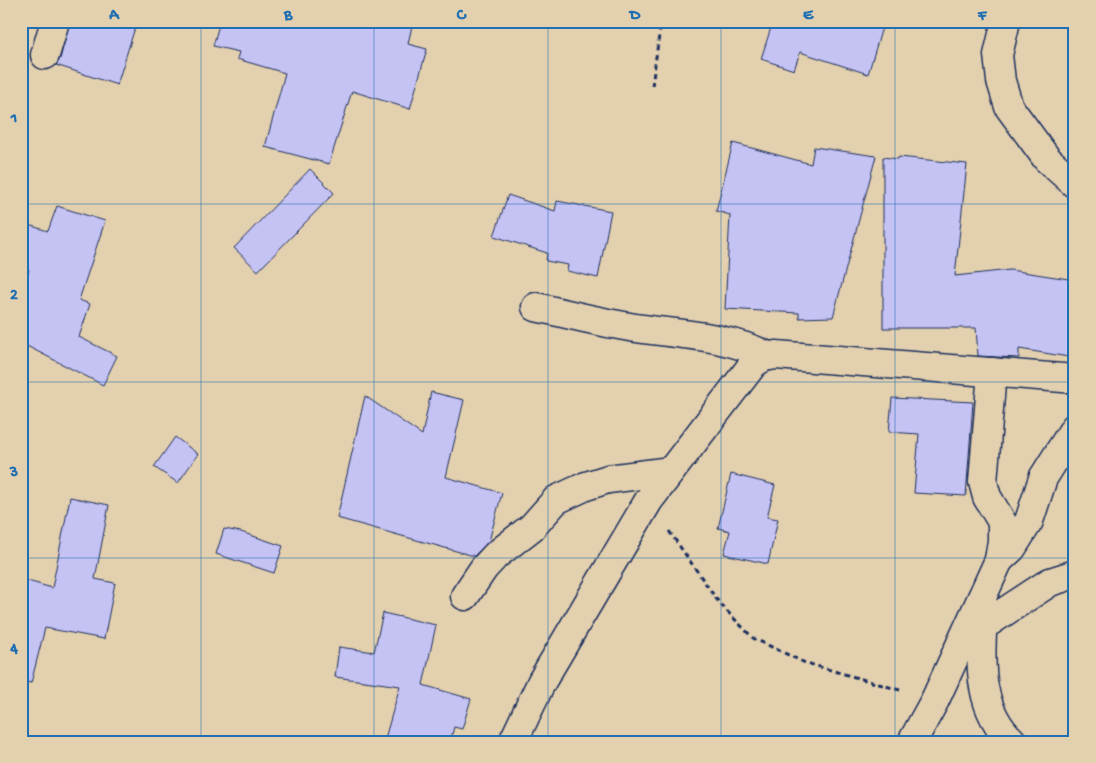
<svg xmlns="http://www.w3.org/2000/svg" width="1096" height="763" viewBox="0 0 1096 763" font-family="'Gochi Hand',sans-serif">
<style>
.building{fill:#c5c2f4;stroke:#1b2f5e}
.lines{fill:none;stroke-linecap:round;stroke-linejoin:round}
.minor-casing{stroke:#1b2f5e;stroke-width:31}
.path{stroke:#1b2f5e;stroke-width:3;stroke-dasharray:5 4;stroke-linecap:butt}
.minor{stroke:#e3d0ae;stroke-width:28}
.grid{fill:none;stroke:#1f6fb2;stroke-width:1;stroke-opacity:0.55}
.neatline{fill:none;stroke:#1f6fb2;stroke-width:2}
.grid-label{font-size:16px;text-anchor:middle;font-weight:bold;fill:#1f6fb2}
</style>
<rect width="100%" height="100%" fill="#e3d0ae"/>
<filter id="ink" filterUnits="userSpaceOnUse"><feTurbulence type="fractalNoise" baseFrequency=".02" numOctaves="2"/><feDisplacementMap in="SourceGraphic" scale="10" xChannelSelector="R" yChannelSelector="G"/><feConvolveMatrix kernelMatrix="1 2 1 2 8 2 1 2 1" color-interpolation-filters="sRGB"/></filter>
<g filter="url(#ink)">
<g class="building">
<path d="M 70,21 L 137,21 L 117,85 L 56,65 L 60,59 Z"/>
<path d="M 220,21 L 413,21 L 408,44 L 427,49 L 410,109 L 352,91 L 329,164 L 265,147 L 285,73 L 237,59 L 239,52 L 213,46 Z"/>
<path d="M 773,21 L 884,21 L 868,74 L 800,52 L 794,70 L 761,59 Z"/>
<path d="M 733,143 L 811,164 L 814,147 L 876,156 L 833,317 L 799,318 L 799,313 L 725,309 L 730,215 L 716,211 Z"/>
<path d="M 883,157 L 898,159 L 899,157 L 967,164 L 955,276 L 1010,270 L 1075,280 L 1075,358 L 1019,349 L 1019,358 L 978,356 L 976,328 L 883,328 Z"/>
<path d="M 310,169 L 334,193 L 258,271 L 234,248 Z"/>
<path d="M 508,195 L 555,211 L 557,201 L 611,211 L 598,278 L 567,271 L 568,265 L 546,261 L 547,253 L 494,236 Z"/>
<path d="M 57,206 L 105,221 L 79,300 L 90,304 L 79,337 L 117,356 L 103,385 L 21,343 L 21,294 L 29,270 L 21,268 L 21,245 L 28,225 L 48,231 Z"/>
<path d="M 431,392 L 464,400 L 446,477 L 502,493 L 489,541 L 474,556 L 337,518 L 365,396 L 422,435 Z"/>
<path d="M 892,398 L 973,402 L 966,496 L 914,493 L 919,434 L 889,432 Z"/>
<path d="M 175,437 L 198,454 L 178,483 L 154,467 Z"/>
<path d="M 731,474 L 775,485 L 767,517 L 778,519 L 768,564 L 724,554 L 730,531 L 718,528 Z"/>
<path d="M 70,497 L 109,505 L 95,579 L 115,583 L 104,639 L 45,628 L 31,683 L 21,681 L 21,579 L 52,588 Z"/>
<path d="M 224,529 L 241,532 L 283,546 L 274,573 L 216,554 Z"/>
<path d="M 383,613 L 436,625 L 423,685 L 471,699 L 462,729 L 454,727 L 450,742 L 384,742 L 400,686 L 335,677 L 339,647 L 374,652 Z"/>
</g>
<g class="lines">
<g class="minor-casing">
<g id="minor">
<path d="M 1006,21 L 998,55 L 1001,81 L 1009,107 L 1047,159 L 1075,184"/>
<path d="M 45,55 L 55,21"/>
<path d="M 536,307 C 568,314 598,322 630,327 C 678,335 723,334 768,356"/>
<path d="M 999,560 L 1012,548 L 1029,521 L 1043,478 L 1075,427"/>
<path d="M 465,596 L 484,568 L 496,555 L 532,527 L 556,500 L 586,486 L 608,479 L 671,471"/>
<path d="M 983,605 C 982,654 973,704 1013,742"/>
<path d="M 983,626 L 1050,582 L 1075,574"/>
<path d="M 513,742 L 542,681 L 649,500 L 754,363 L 764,357 L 776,355 L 1075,379"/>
<path d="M 912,742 L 935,700 L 999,560 L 1002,541 L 1002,522 L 987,497 L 983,482 L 992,372"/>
</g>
</g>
<g class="path">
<path d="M 652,86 L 661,21"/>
<path d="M 669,531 L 720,604 L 753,638 L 803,662 L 903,691"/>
</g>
<use href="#minor" class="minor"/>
</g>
</g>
<path class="grid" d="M 201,21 L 201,742M 374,21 L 374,742M 548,21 L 548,742M 721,21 L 721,742M 895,21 L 895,742M 21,204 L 1075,204M 21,382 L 1075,382M 21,558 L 1075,558"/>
<rect width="1096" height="763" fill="none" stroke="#e3d0ae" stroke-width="55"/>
<rect x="28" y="28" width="1040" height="708" class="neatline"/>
<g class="grid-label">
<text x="114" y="19">A</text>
<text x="288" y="19">B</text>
<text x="461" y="19">C</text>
<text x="635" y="19">D</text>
<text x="808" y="19">E</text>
<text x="982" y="19">F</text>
<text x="14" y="122">1</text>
<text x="14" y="299">2</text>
<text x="14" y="476">3</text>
<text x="14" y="653">4</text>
</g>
</svg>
